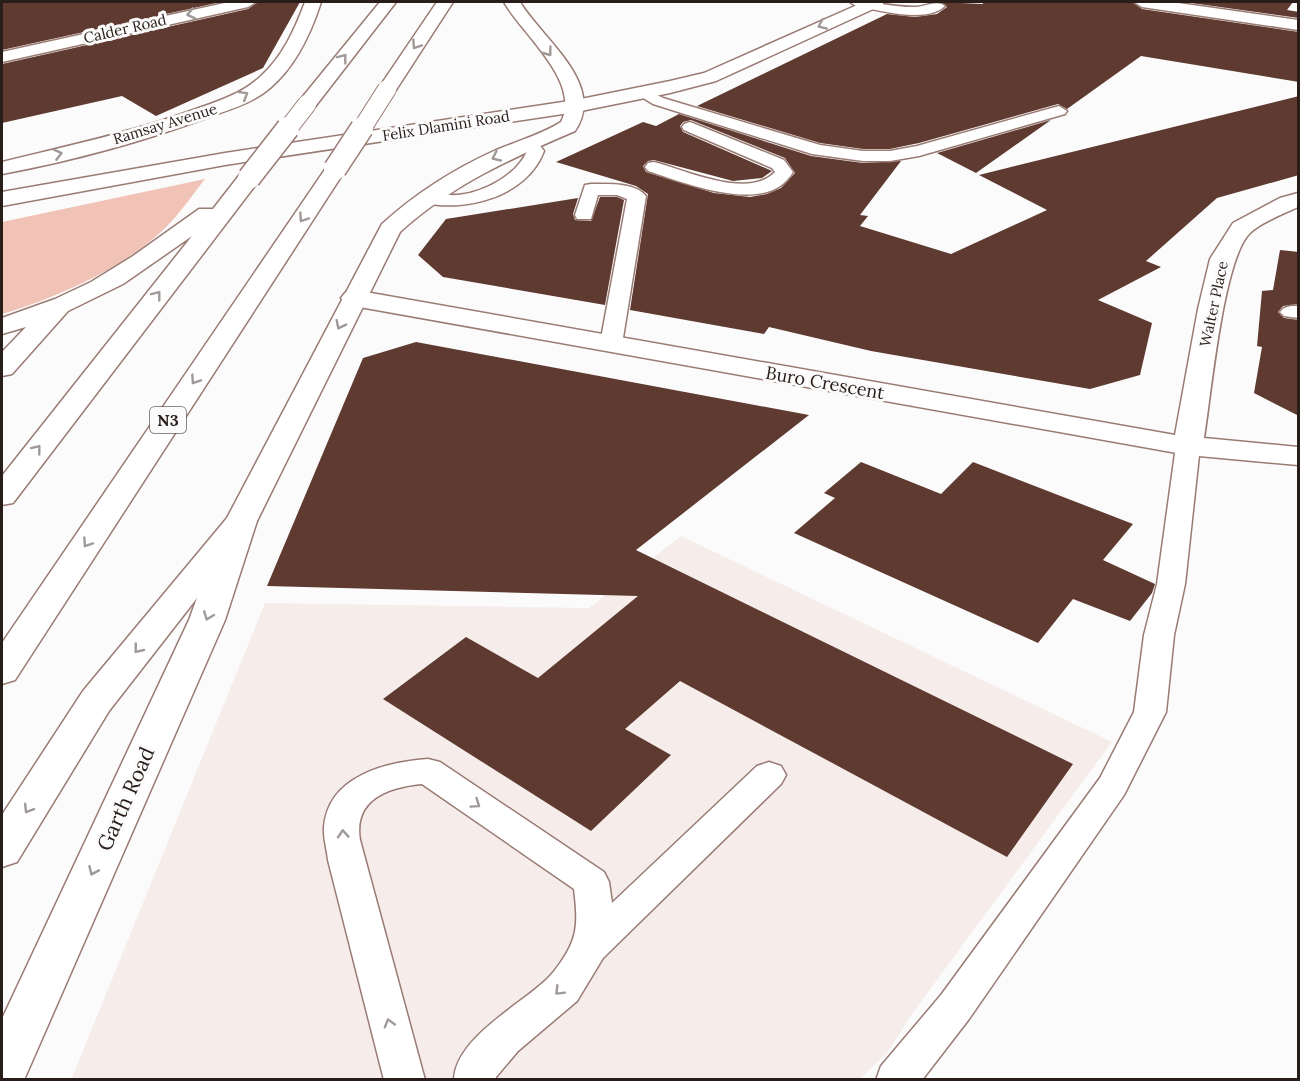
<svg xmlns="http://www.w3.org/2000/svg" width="1300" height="1081" viewBox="0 0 1300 1081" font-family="Lora,serif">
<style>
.built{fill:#f6edeb}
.green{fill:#f0c3b6}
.building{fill:#5f3a30;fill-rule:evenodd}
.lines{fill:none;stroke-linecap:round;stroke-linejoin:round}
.service-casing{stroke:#997b73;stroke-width:3}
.minor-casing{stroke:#997b73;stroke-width:3}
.secondary-casing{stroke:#997b73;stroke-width:3}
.motorway-casing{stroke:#997b73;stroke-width:3}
.service{fill:#fff;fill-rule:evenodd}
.minor{fill:#fff;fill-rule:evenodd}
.secondary{fill:#fff;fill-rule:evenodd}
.motorway{fill:#fff;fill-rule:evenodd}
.motorway-bridge-far1-casing{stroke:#997b73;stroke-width:20;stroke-linecap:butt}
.motorway-bridge-casing{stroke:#997b73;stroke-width:25;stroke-linecap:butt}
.motorway-bridge-far1{stroke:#fff;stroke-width:18}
.motorway-bridge{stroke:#fff;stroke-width:22}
.oneway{stroke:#9f9998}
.labels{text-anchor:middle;stroke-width:6;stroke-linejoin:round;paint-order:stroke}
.far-street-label{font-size:15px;fill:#291d1a;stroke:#fbfbfb}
.shield{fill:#fbfbfb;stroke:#68605e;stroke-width:1.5}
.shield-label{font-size:16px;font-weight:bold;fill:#291d1a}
.street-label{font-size:18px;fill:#291d1a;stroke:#fbfbfb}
.near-street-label{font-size:21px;fill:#291d1a;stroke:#fbfbfb}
</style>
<rect width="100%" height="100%" fill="#fbfbfb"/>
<path class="built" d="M 681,536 L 1112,742 L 912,1014 L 887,1053 L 860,1079 L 71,1080 L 265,603 L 589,608 Z"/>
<path class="green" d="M 205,179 C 194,193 183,209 171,222 C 131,265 57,298 2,314 L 2,222 Z"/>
<g class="building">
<path d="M 2,2 L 221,2 L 2,50 Z"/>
<path d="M 258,2 L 300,2 L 263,68 L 156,116 L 122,96 L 2,123 L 2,64 L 248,9 Z"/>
<path d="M 940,2 L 982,4 L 985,2 L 1132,2 L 1142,9 L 1299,32 L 1299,82 L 1141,56 L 1067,109 L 1058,104 L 919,143 L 890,149 L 863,149 L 820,143 L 697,106 L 887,14 L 915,17 L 937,14 L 947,7 Z"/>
<path d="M 1184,2 L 1293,2 L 1287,10 L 1299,12 L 1299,18 Z"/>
<path d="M 1299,96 L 1299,175 L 1217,198 L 1146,261 L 1161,267 L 1098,300 L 1152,323 L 1140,375 L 1090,389 L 871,351 L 769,327 L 764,334 L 630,310 L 648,194 L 636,186 L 556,162 L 643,122 L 656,126 L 679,114 L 811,156 L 863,163 L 901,161 L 860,215 L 868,216 L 860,226 L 951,254 L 1047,210 L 979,175 ZM 691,120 L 785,158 L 795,173 L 781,188 L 767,194 L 750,197 L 714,193 L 646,172 L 643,166 L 648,161 L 654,160 L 733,181 L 762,178 L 772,171 L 683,132 L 680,126 L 683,122 Z"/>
<path d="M 1051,120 L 976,173 L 937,153 Z"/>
<path d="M 600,197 L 617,197 L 624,200 L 605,305 L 443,277 L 418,255 L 446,219 L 578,198 L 573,214 L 575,220 L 591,221 Z"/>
<path d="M 1280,250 L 1299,252 L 1299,304 L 1283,306 L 1278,312 L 1284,318 L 1299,320 L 1299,416 L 1254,393 L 1262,347 L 1257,346 L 1262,291 L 1273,290 Z"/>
<path d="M 416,342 L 809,415 L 636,550 L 1073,764 L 1007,857 L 680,681 L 625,729 L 671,755 L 591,831 L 383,699 L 466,637 L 538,678 L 638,596 L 267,586 L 363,358 Z"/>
<path d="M 861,462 L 941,494 L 973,462 L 1133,524 L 1103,560 L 1155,584 L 1152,593 L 1130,621 L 1073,599 L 1038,643 L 794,533 L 835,498 L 824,493 Z"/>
</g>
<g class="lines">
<g class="service-casing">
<g id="service">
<path d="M 850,2 C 872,0 894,8 917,7 C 927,6 937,0 945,6 C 926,24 879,10 856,6 Z"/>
<path d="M 643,88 L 663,98 L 820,145 L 863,151 L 890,151 L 917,146 L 1059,106 L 1067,111 L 1065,114 L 919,156 L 890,161 L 863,161 L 812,154 L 653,104 L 635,93 Z"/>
<path d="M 690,122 L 784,160 L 793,172 C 790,177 785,183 780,186 C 748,208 681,182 648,171 L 645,167 L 648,163 L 654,162 C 686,170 748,200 775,172 L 772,168 L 684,130 L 682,127 L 684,124 Z"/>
<path d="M 529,138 C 536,140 540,145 544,151 C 527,197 464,213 421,202 L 418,198 L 421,194 C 433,191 445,196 458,195 C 483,193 517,175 527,151 L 521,143 Z"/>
<path d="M 591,184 C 607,184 635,182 646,196 L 622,344 L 619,349 L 611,351 L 603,349 L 600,344 L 627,199 L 617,195 L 598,195 L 591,219 L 577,219 L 575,215 L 585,185 Z"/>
<path d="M 1291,306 L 1298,306 L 1298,318 L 1284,316 L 1280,312 L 1284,308 Z"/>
<path d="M 1188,439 L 1197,441 L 1200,446 L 1185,584 L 1174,635 L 1166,712 L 1124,795 L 969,1019 L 922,1080 L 876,1080 L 881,1066 L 941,995 L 1100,778 L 1134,712 L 1144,635 L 1157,584 L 1176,446 L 1179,441 Z"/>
<path d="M 428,759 L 440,762 L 604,872 L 609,882 L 612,903 L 757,766 L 769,762 L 781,766 L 786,775 L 781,784 L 603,958 L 577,1001 L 518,1051 L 496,1077 L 496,1080 L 454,1080 C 455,1038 522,1004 548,978 C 556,970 567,954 571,944 C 579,927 576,906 574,889 L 422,784 C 389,787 353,799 360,840 L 425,1080 L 384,1080 L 328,860 C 327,849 323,838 324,827 C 328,776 386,762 428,759 Z"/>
</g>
</g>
<g class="minor-casing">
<g id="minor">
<path d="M 229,2 L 256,2 L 248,7 L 2,62 L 2,52 Z"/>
<path d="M 305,2 L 321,2 C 311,33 296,66 270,88 C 253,103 230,109 209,117 C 142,142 71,161 2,174 L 2,162 C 67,146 133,132 196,109 C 219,101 243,93 261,76 C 283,56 295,29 305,2 Z"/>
<path d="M 1134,2 L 1171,2 L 1298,20 L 1298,30 L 1142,7 Z"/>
<path d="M 1298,193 L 1298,207 C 1287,212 1258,224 1250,233 C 1223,259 1211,396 1204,438 L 1298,447 L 1298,465 L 1188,455 L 354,306 L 345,303 L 341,298 L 345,293 L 354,290 L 1175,435 L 1198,309 L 1210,259 L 1233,223 L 1280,198 Z"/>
<path d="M 241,511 L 252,514 L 257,521 L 225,620 L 24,1080 L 2,1080 L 2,1019 L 189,620 L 225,521 L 230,514 Z"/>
</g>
</g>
<g class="secondary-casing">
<path id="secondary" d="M 864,2 L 884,2 L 882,5 L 716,81 L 670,93 L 576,112 L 225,165 L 2,206 L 2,192 L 225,153 L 576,100 L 670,81 L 704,73 Z"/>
</g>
<g class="motorway-casing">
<g id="motorway">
<path d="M 380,2 L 396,2 L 314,108 L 300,108 L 297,104 L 300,100 Z"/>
<path d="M 437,2 L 453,2 L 394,93 L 380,93 L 378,89 Z"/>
<path d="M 504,2 L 520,2 C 542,39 607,84 575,131 C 512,158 451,185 400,232 L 257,521 L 109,711 L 17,862 L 2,867 L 2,815 L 83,691 L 227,518 L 382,224 C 415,194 452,170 494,151 C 515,142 542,134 561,122 C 582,82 522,34 504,2 Z"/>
<path d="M 335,163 L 342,165 L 346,169 L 15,680 L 2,684 L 2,643 L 328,165 Z"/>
<path d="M 249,172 L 257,173 L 260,178 L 257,183 L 13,503 L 2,505 L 2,476 L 192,236 L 123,284 L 68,311 L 12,374 L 2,376 L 2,352 L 26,327 L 2,334 L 2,318 L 55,299 L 91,282 L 133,256 L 199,209 L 213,209 L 241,173 Z"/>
</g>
</g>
<use href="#service" class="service"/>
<use href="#minor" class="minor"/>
<use href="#secondary" class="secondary"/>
<use href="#motorway" class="motorway"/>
<g class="motorway-bridge-far1-casing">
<g id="motorway-bridge-far1">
<path d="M 287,130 L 307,104"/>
<path d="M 361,130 L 387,89"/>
</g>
</g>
<g class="motorway-bridge-casing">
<g id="motorway-bridge">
<path d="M 335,169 L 362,128"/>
<path d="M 249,178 L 288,128"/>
</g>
</g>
<use href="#motorway-bridge-far1" class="motorway-bridge-far1"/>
<use href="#motorway-bridge" class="motorway-bridge"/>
</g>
<defs><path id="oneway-chevron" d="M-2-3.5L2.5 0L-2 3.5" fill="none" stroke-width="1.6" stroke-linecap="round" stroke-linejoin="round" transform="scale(1.5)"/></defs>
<g class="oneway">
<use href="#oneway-chevron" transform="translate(191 14) rotate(167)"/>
<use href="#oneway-chevron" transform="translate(822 25) rotate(157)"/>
<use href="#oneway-chevron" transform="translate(416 45) rotate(124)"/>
<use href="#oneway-chevron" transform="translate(548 52) rotate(53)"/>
<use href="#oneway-chevron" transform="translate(343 58) rotate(-52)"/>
<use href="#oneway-chevron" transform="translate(244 95) rotate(-31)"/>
<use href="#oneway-chevron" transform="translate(58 154) rotate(-14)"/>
<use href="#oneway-chevron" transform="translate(496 157) rotate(155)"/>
<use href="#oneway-chevron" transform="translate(303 218) rotate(124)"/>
<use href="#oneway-chevron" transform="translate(157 295) rotate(-52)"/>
<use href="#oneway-chevron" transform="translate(340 325) rotate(116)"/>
<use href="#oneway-chevron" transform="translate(195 380) rotate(124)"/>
<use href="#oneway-chevron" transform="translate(37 449) rotate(-52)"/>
<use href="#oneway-chevron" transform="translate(87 543) rotate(124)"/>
<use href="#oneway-chevron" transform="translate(208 616) rotate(111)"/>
<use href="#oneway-chevron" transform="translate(138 649) rotate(129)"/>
<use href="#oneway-chevron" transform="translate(476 804) rotate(34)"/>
<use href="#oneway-chevron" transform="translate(28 809) rotate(122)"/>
<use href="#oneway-chevron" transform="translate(343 834) rotate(-94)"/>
<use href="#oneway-chevron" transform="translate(93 871) rotate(114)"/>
<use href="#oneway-chevron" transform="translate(559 991) rotate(135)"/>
<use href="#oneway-chevron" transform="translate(389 1023) rotate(-106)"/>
</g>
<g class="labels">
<g class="far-street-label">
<text transform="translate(125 29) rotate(-13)" y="5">Calder Road</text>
<text transform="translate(165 124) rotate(-17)" y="5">Ramsay Avenue</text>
<text transform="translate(446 126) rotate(-9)" y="5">Felix Dlamini Road</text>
<text transform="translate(1214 304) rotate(-78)" y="5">Walter Place</text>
</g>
<rect class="shield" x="150" y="407" width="36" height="26" rx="4.5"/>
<g class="shield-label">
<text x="168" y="426">N3</text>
</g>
<g class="street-label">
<text transform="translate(825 383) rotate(10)" y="6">Buro Crescent</text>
</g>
<g class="near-street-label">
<text transform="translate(126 799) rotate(-66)" y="7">Garth Road</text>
</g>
</g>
<rect width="1300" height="1081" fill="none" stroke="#291d1a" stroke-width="6"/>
</svg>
